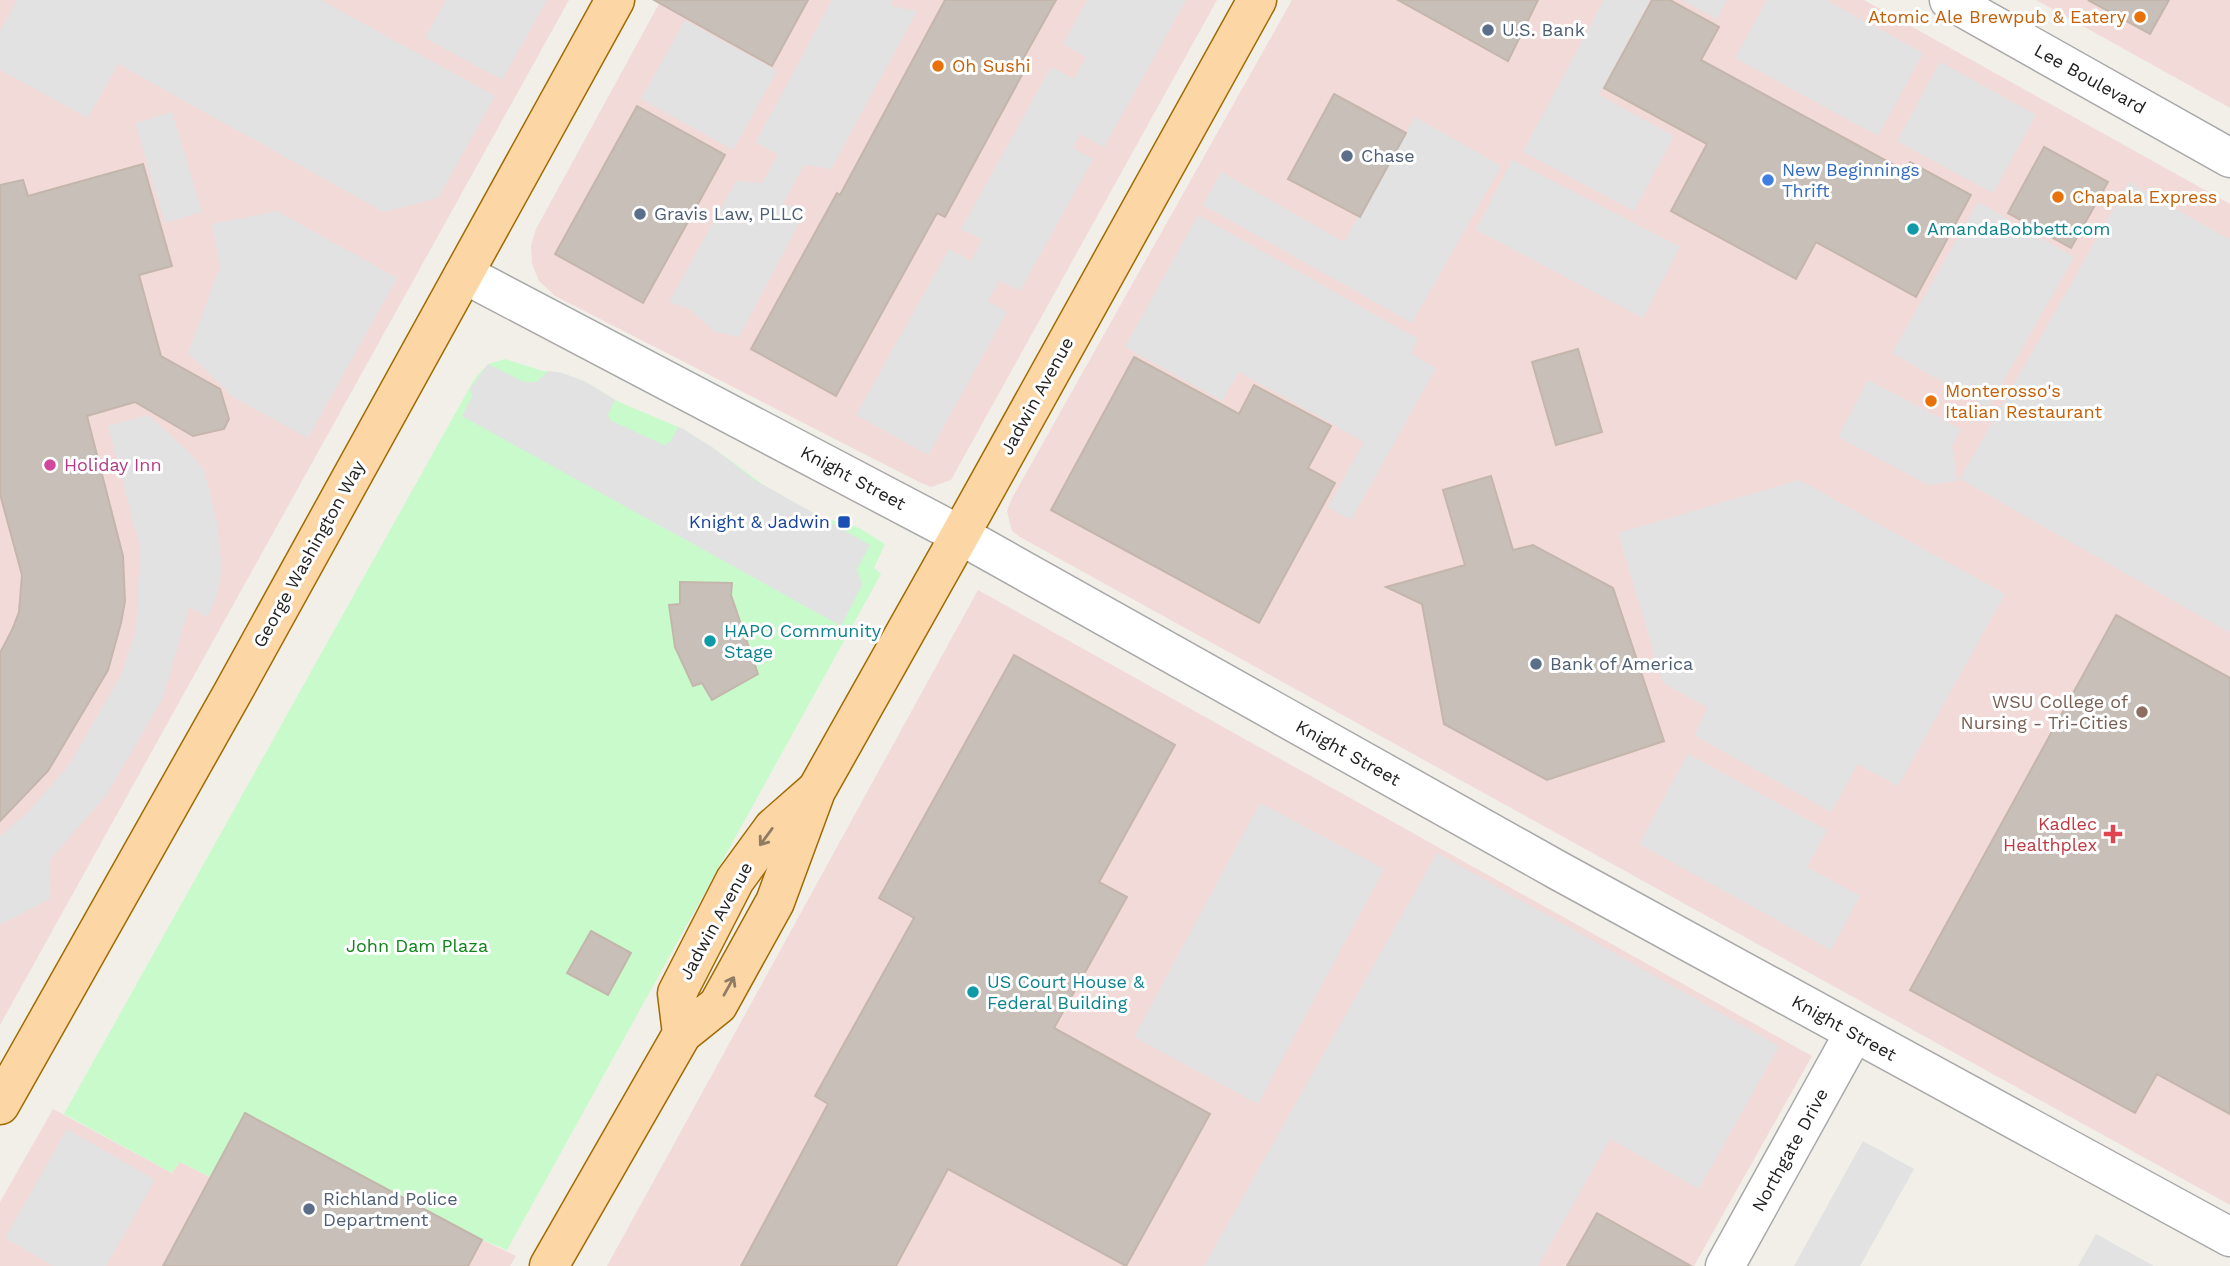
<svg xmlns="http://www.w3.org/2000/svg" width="2230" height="1266" viewBox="0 0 2230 1266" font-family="'Work Sans',sans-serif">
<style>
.commercial{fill:#f2dad9}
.park{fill:#c8facc}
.parking{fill:#e2e2e2}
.building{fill:#c7bfb8;stroke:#c4b6ab;stroke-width:2}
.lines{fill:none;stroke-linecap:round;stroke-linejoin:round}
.minor-casing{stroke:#a9a9a9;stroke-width:41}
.tertiary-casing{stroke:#a9a9a9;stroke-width:41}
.primary-casing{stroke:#a06b00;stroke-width:41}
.minor{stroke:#fff;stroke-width:38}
.tertiary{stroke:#fff;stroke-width:38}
.primary{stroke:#fcd6a4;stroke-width:38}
.oneway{stroke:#8f7c63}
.food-dot{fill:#e8710a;stroke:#fff;stroke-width:2.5}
.service-dot{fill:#5c6f8a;stroke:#fff;stroke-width:2.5}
.shop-dot{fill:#3f7fe0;stroke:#fff;stroke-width:2.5}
.culture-dot{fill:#0f9aa8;stroke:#fff;stroke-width:2.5}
.hotel-dot{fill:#d1479c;stroke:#fff;stroke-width:2.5}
.transit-dot{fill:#1a4fb4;stroke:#fff;stroke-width:2.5}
.education-dot{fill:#8d6e63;stroke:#fff;stroke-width:2.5}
.health-dot{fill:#e0444e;stroke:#fff;stroke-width:2.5}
.labels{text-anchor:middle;stroke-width:6;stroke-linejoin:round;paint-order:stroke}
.food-label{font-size:18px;fill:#c56008;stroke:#fff;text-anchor:start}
.service-label{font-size:18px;fill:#4e5e75;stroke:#fff;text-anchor:start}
.street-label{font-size:18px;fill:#222;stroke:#fff}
.shop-label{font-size:18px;fill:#366cbe;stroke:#fff;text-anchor:start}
.culture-label{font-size:18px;fill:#0d838f;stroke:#fff;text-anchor:start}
.hotel-label{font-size:18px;fill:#b23c85;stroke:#fff;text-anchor:start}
.transit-label{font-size:18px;fill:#164399;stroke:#fff;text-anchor:end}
.education-label{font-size:18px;fill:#785e54;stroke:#fff;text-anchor:end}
.health-label{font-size:18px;fill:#be3a42;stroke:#fff;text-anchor:end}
.park-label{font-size:18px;fill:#0c8416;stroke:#fff}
</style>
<rect width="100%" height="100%" fill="#f2efe9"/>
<g class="commercial">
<path d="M 0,0 L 569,0 L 0,1025 Z"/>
<path d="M 661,0 L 1217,0 L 951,480 L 931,487 L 919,482 L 555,296 L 539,281 L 532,264 L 531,246 L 536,229 Z"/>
<path d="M 1292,0 L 1864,0 L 2230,204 L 2230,1205 L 1020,537 L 1012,531 L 1007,511 L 1012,498 Z"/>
<path d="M 2036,0 L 2230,0 L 2230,108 Z"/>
<path d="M 978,590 L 1812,1056 L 1694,1266 L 607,1266 Z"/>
<path d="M 53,1109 L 172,1173 L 180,1162 L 210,1177 L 245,1113 L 482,1240 L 516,1256 L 510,1266 L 0,1266 L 0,1202 Z"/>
</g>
<path class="park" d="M 505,359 L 543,371 L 562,373 L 586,382 L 619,402 L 683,429 L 712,447 L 765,486 L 818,516 L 859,528 L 885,544 L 874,568 L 881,574 L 507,1250 L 482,1240 L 246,1113 L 210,1177 L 180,1162 L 172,1173 L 64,1114 L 475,378 L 488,364 Z"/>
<g class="parking">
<path d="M 17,0 L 321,0 L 495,96 L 438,198 L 384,212 L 118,64 L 88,118 L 0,70 L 0,31 Z"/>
<path d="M 446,0 L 547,0 L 502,80 L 425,38 Z"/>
<path d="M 832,0 L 893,0 L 891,6 L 917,11 L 831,169 L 804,165 L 783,204 L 806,210 L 739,337 L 715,332 L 689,309 L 669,302 L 736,181 L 762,183 L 778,155 L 756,142 Z"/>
<path d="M 1087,0 L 1186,0 L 1104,147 L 1080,134 L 1073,148 L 1093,159 L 1020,291 L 999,281 L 988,301 L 1007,312 L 928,455 L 856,415 L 949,249 L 971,261 L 982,240 L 961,229 L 1051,67 L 1074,79 L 1086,57 L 1063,44 Z"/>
<path d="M 1604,0 L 1650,0 L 1599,95 L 1674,136 L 1634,211 L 1523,152 Z"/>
<path d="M 1682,0 L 1727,0 L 1717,19 Z"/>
<path d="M 1767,0 L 1826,0 L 1923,53 L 1878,136 L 1735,58 Z"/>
<path d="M 685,20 L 777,71 L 733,150 L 641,99 Z"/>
<path d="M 1940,62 L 2036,115 L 1993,193 L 1897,141 Z"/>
<path d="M 172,112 L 202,212 L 165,223 L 135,123 Z"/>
<path d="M 1415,117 L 1501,166 L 1412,323 L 1203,205 L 1221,172 L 1344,242 Z"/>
<path d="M 1512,160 L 1680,247 L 1643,318 L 1476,230 Z"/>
<path d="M 2129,182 L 2230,240 L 2230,633 L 1960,479 Z"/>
<path d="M 1978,202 L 2074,257 L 1988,408 L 1892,353 Z"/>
<path d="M 277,211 L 397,278 L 308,438 L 233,397 L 188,353 L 220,267 L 212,224 Z"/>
<path d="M 1198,215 L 1418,339 L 1411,354 L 1436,368 L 1351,520 L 1328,507 L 1364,442 L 1239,372 L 1222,401 L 1125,347 Z"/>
<path d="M 488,364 L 524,382 L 536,382 L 549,371 L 562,373 L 586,382 L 615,400 L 608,415 L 610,420 L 664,445 L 670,442 L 678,427 L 683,429 L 712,447 L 753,479 L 870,545 L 857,569 L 862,585 L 841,626 L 462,416 L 472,396 L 470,389 Z"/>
<path d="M 1868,380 L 1961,429 L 1951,448 L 1953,450 L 1957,481 L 1928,485 L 1838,437 Z"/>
<path d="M 148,415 L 192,455 L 204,471 L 216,516 L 222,568 L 216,599 L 207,617 L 189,607 L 163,698 L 107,794 L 49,861 L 50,899 L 0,925 L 0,836 L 28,812 L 69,765 L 121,675 L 136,630 L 140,547 L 108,426 Z"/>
<path d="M 1799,480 L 2005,594 L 1898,786 L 1858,764 L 1831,812 L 1694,735 L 1708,708 L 1663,683 L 1618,533 Z"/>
<path d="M 1688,754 L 1827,830 L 1807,867 L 1860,896 L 1831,950 L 1639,844 Z"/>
<path d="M 1260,803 L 1384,869 L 1258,1104 L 1134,1037 Z"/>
<path d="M 1437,853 L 1779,1046 L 1699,1189 L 1610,1139 L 1538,1266 L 1204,1266 Z"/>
<path d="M 67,1129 L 155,1180 L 106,1266 L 53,1266 L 5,1238 Z"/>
<path d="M 1863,1141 L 1914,1169 L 1860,1266 L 1794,1266 Z"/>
<path d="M 2096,1234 L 2154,1266 L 2078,1266 Z"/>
</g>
<g class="building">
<path d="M 654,0 L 808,0 L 772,66 Z"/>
<path d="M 945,0 L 1056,0 L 1023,59 L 1029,62 L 945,217 L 937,213 L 836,396 L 751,349 L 837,193 L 840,195 Z"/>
<path d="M 1398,0 L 1538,0 L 1508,61 Z"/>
<path d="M 1652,0 L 1670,0 L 1719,27 L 1701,60 L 1905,171 L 1910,162 L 1971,195 L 1916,297 L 1816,242 L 1796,279 L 1671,211 L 1707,144 L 1604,88 Z"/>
<path d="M 2088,0 L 2169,0 L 2150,34 Z"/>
<path d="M 1334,94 L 1406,133 L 1360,217 L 1288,179 Z"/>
<path d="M 637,106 L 725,155 L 643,303 L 555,254 Z"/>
<path d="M 2044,147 L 2108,182 L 2071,248 L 2008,213 Z"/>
<path d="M 143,164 L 172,266 L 139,275 L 161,356 L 220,389 L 229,419 L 224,429 L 193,436 L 135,402 L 87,416 L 123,556 L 125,601 L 121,623 L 108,670 L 48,771 L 0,821 L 0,653 L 12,630 L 19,612 L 22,575 L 0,494 L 0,185 L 23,180 L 28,196 Z"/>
<path d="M 1578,349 L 1602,432 L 1556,445 L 1532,362 Z"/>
<path d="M 1134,357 L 1239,414 L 1254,385 L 1331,426 L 1308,468 L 1335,483 L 1259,623 L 1051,510 Z"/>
<path d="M 1491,476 L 1513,550 L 1533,545 L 1613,588 L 1664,741 L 1547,780 L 1444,724 L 1422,604 L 1386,587 L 1465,565 L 1443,490 Z"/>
<path d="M 680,582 L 732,583 L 731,595 L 758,674 L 712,700 L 702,683 L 693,686 L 675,647 L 669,605 L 680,604 Z"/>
<path d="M 2116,615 L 2230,678 L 2230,1114 L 2157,1074 L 2135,1113 L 1910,990 Z"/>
<path d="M 1014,655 L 1175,745 L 1099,882 L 1127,897 L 1054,1028 L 1210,1114 L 1126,1266 L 948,1169 L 896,1266 L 741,1266 L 828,1104 L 815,1096 L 914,918 L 879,898 Z"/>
<path d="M 591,931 L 631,953 L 608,995 L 567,973 Z"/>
<path d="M 245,1113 L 482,1240 L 468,1266 L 163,1266 Z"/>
<path d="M 1597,1213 L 1691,1266 L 1567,1266 Z"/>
</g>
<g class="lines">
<g class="minor-casing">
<path id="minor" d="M 1725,1266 L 1854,1033"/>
</g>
<g class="tertiary-casing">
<g id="tertiary">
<path d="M 1949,0 L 2230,158"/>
<path d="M 464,274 L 960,535 L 1559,871 L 2230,1237"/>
</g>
</g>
<g class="primary-casing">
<g id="primary">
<path d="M 682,1034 L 677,993 L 735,880 L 773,828 L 814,792"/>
<path d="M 0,1105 L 233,692 L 615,0"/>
<path d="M 549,1266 L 682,1034 L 718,1005 L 775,902 L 816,791 L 960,535 L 1257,0"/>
</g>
</g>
<use href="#minor" class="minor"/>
<use href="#tertiary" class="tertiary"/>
<use href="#primary" class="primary"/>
</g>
<defs><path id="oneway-shaft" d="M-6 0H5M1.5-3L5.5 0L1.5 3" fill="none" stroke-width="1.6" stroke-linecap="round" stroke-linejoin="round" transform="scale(1.75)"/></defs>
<g class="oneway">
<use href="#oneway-shaft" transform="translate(766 837) rotate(126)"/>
<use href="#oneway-shaft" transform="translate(729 986) rotate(-61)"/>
</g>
<g class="food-dot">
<circle cx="2140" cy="17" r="7"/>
<circle cx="938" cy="66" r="7"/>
<circle cx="2058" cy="197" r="7"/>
<circle cx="1931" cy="401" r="7"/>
</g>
<g class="service-dot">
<circle cx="1488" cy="30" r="7"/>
<circle cx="1347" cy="156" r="7"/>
<circle cx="640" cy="214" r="7"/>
<circle cx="1536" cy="664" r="7"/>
<circle cx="309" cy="1209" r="7"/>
</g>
<circle class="shop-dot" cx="1768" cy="180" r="7"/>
<g class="culture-dot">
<circle cx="1913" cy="229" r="7"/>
<circle cx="710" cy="641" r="7"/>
<circle cx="973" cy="992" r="7"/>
</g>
<circle class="hotel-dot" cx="50" cy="465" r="7"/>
<rect class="transit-dot" x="837" y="515" width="14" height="14" rx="3.5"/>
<circle class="education-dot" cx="2142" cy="712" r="7"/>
<path class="health-dot" d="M2109.5 823.5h7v7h7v7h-7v7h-7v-7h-7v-7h7z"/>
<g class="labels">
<g class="food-label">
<text x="2126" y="23" text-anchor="end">Atomic Ale Brewpub &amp; Eatery</text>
<text x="952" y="72">Oh Sushi</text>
<text x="2072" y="203">Chapala Express</text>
<text x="1945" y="397">Monterosso's<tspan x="1945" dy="21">Italian Restaurant</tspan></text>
</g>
<g class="service-label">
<text x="1502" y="36">U.S. Bank</text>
<text x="1361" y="162">Chase</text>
<text x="654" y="220">Gravis Law, PLLC</text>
<text x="1550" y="670">Bank of America</text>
<text x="323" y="1205">Richland Police<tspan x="323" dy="21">Department</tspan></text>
</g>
<g class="street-label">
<text transform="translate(2090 79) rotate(29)" y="6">Lee Boulevard</text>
<text transform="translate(1037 396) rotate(-61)" y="6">Jadwin Avenue</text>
<text transform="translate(853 478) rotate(28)" y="6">Knight Street</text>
<text transform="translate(309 554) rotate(-61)" y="6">George Washington Way</text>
<text transform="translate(1348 753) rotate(29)" y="6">Knight Street</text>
<text transform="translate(716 921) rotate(-61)" y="6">Jadwin Avenue</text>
<text transform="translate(1844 1028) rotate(29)" y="6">Knight Street</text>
<text transform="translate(1790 1150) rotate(-61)" y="6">Northgate Drive</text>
</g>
<g class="shop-label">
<text x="1782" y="176">New Beginnings<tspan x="1782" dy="21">Thrift</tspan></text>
</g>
<g class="culture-label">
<text x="1927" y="235">AmandaBobbett.com</text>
<text x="724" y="637">HAPO Community<tspan x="724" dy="21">Stage</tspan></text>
<text x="987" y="988">US Court House &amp;<tspan x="987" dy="21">Federal Building</tspan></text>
</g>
<g class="hotel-label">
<text x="64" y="471">Holiday Inn</text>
</g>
<g class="transit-label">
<text x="830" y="528">Knight &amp; Jadwin</text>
</g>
<g class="education-label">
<text x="2128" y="708">WSU College of<tspan x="2128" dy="21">Nursing - Tri-Cities</tspan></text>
</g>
<g class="health-label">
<text x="2097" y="830">Kadlec<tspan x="2097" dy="21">Healthplex</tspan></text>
</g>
<g class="park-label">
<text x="417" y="952">John Dam Plaza</text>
</g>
</g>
</svg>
